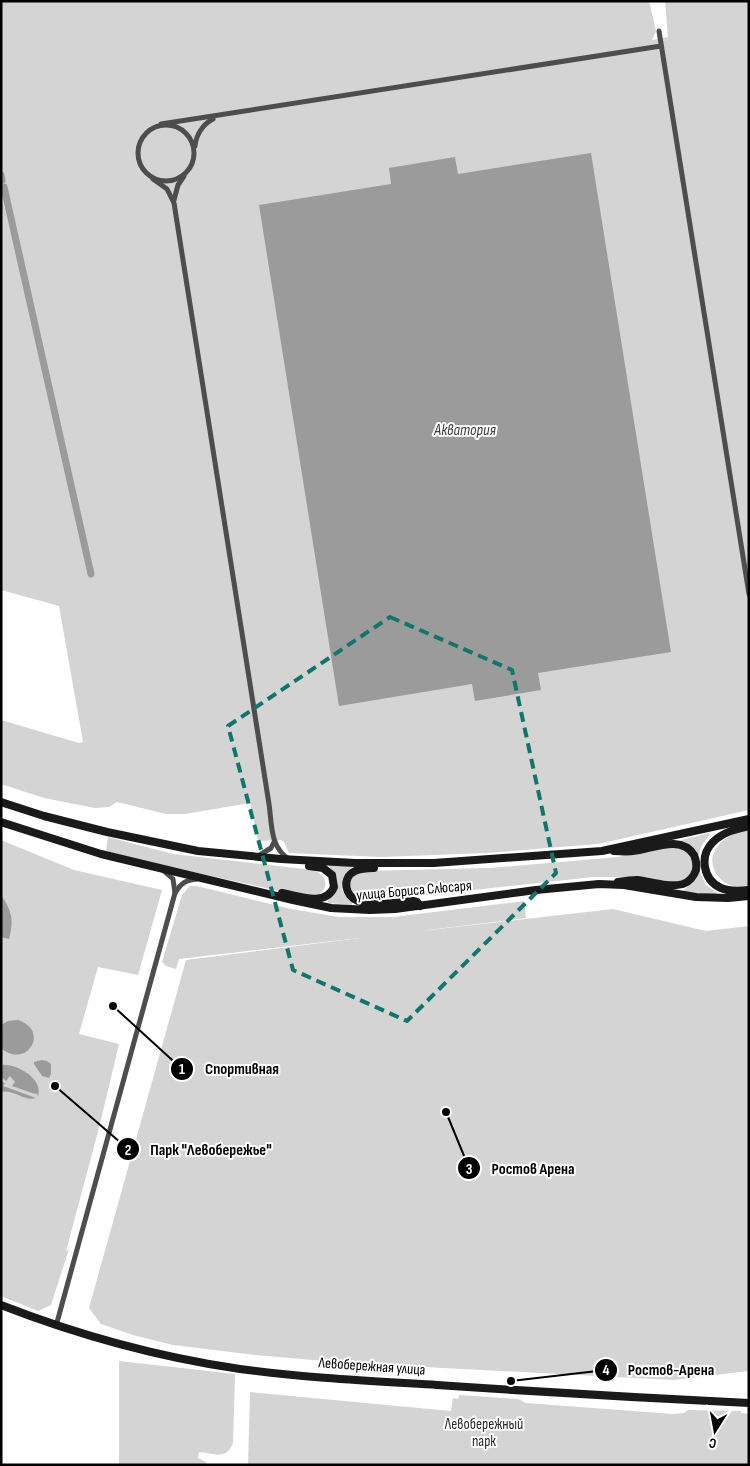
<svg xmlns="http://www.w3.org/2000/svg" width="750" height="1466" viewBox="0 0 750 1466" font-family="'Sofia Sans Condensed',sans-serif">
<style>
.green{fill:#d4d4d4}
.water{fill:#9b9b9b}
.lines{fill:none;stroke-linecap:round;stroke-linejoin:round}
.canal{stroke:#9b9b9b;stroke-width:7}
.minor{stroke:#4d4d4d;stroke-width:5}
.secondary{stroke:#1a1a1a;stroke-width:8}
.marked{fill:none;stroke:#0f766e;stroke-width:4;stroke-dasharray:10 6;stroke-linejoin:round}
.labels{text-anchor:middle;stroke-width:4;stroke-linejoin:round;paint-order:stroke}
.street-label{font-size:15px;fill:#000;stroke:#fff}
.park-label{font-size:15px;fill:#2b2b2b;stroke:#fff}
.water-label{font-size:16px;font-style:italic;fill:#3c3c3c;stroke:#fff}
.leader{fill:none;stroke:#000;stroke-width:2}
.callout-dot{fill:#000;stroke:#fff;stroke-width:2}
.mark-label{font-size:15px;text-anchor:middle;font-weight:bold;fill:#fff}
.callout-label{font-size:16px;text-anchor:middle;font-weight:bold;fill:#000;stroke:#fff;stroke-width:4;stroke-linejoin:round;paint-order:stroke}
</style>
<rect width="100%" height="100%" fill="#fff"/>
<g class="green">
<path d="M 1,1 L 649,1 L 656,31 L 652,40 L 668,37 L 665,1 L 749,1 L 749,810 L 598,844 L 488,853 L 381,857 L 289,853 L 284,842 L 281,840 L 258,841 L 250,803 L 185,814 L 166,814 L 117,802 L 109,807 L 95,808 L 44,798 L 1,784 L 1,720 L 79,743 L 83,742 L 59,606 L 1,590 Z"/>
<path d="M 749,829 L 749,886 C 744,887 738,887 733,886 C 719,883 708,866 714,852 C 720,839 736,832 749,829 Z"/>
<path d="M 709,833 L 710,835 L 702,845 L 697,860 L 681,840 Z"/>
<path d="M 108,837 L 173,854 L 313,870 C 322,874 327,878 325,888 L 319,895 L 307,897 L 156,864 L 106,851 Z"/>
<path d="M 1,840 L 74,870 L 162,890 L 138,975 L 98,967 L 79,1034 L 119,1044 L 99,1128 L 66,1251 L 69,1249 L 51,1305 L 38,1311 L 1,1296 Z"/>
<path d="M 672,847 L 683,849 L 690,854 L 693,861 L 693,869 L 690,875 L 684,880 L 675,882 L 633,877 L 593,877 L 428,895 L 364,900 L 357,898 L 349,889 C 350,877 353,876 364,871 L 489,868 L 618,857 Z"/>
<path d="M 330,864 L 351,866 L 352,867 C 341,879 336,890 352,902 L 352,905 L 328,903 L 327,901 C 340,888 342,881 329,866 Z"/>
<path d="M 698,868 L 706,885 L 717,893 L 717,894 L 683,892 L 683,891 L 692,882 Z"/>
<path d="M 190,886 L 197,886 L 291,909 L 339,917 L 393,917 L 524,901 L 526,918 L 412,932 L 613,909 L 706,931 L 749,926 L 749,1371 L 673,1380 L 348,1363 L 255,1355 L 173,1345 L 133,1335 L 101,1324 L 89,1308 L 186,960 L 368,937 L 179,959 L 176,969 L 166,966 L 162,962 L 182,895 Z"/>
<path d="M 119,1361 L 235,1374 L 233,1443 C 226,1461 214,1453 199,1452 L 198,1458 L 206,1462 L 207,1465 L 119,1465 Z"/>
<path d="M 250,1392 L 451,1411 L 453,1398 L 458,1399 L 459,1395 L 518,1399 L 526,1403 L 673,1414 L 684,1413 L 688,1410 L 741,1411 L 741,1413 L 749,1414 L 749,1465 L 248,1465 Z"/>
</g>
<g class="water">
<path d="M 591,153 L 671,652 L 538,673 L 541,690 L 475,701 L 472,684 L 339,706 L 259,205 L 391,184 L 389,168 L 455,157 L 458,174 Z"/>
<path d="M 1,895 C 12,911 14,920 9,939 L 1,937 Z"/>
<path d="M 18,1020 C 51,1031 26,1070 1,1048 L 1,1025 L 8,1021 Z"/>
<path d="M 42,1060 L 47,1061 L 51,1064 L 51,1074 L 49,1078 L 42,1076 L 34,1064 L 34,1062 Z"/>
<path d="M 1,1065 C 16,1063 44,1079 38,1096 L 36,1093 L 35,1094 L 12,1086 L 15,1082 L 10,1076 L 6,1081 L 1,1077 Z"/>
<path d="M 1,1081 L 5,1083 L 3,1086 L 36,1098 C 24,1102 14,1089 1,1092 Z"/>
</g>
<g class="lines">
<g class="canal">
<path d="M 1,175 L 2,180"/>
<path d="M 4,187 L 91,574"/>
</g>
<g class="minor">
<path d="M 659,31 L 749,594"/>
<path d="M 161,124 L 661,46"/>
<circle cx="166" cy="153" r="28"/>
<path d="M 195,146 C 196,135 203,124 213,119"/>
<path d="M 153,179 L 167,189 L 174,203 L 269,804 C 272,825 270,847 289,859"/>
<path d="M 174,200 L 178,185 L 184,176"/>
<path d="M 258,856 L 271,848 L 274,842"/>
<path d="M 164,871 L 173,879 L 175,893"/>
<path d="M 56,1326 L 175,893 C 181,883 186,880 197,879"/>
</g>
<g class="secondary">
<path d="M 1,802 L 44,816 L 107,832 L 198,851 L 281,859 L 355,863 L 434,863 L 602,851 L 749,819"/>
<path d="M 1,822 L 101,854 L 293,900 L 331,908 L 370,910 L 395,909 L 536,890 L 599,884 L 624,885 L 696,897 L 728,898 L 749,896"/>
<path d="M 749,826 C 736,829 723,832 713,842 C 699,856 703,880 721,888 C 730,892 740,891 749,890"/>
<path d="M 614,851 C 620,851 627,852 633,851 C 652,849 681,834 694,855 C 696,860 697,865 696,870 C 694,876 689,882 683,884 C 669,888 652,882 637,880 C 631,880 624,881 618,882"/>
<path d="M 374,868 C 368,868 361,868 355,871 C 341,878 345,896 358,901 C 372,907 398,902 413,901 L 417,902 L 420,906"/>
<path d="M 282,893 C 298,896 326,907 334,887 L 332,875 L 323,868 L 309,866"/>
<path d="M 1,1305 C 78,1335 158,1357 240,1369 C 305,1378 371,1381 437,1385 C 541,1392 645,1398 749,1403"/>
</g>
</g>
<path class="marked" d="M 390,617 L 512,670 L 556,873 L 407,1021 L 293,970 L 228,726 Z"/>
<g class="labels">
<g class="street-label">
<text transform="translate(414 890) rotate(-5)" y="5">улица Бориса Слюсаря</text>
<text transform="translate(372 1366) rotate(4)" y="5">Левобережная улица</text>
</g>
<g class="park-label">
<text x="484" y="1429">Левобережный<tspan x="484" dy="17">парк</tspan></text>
</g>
<g class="water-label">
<text x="465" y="435">Акватория</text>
</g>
</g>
<path class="leader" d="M113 1006L182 1069M55 1086L128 1149M446 1112L469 1168M511 1381L606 1370"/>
<g class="callout-dot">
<circle cx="113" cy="1006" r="5"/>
<circle cx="55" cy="1086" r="5"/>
<circle cx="446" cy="1112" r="5"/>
<circle cx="511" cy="1381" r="5"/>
<circle cx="182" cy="1069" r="12"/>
<circle cx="128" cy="1149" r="12"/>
<circle cx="469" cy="1168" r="12"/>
<circle cx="606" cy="1370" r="12"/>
</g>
<g class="mark-label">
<text x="182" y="1074">1</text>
<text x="128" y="1155">2</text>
<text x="469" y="1174">3</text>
<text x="606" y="1375">4</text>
</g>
<g class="callout-label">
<text x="242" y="1074">Спортивная</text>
<text x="211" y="1155">Парк "Левобережье"</text>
<text x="533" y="1174">Ростов Арена</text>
<text x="671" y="1375">Ростов-Арена</text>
</g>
<rect width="750" height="1466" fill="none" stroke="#000000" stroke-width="5"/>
<g transform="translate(715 1431) rotate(191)" stroke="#ffffff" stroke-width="4" paint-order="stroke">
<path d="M0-4L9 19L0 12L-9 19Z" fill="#000000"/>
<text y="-8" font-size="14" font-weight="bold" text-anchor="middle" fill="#000000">С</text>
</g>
</svg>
